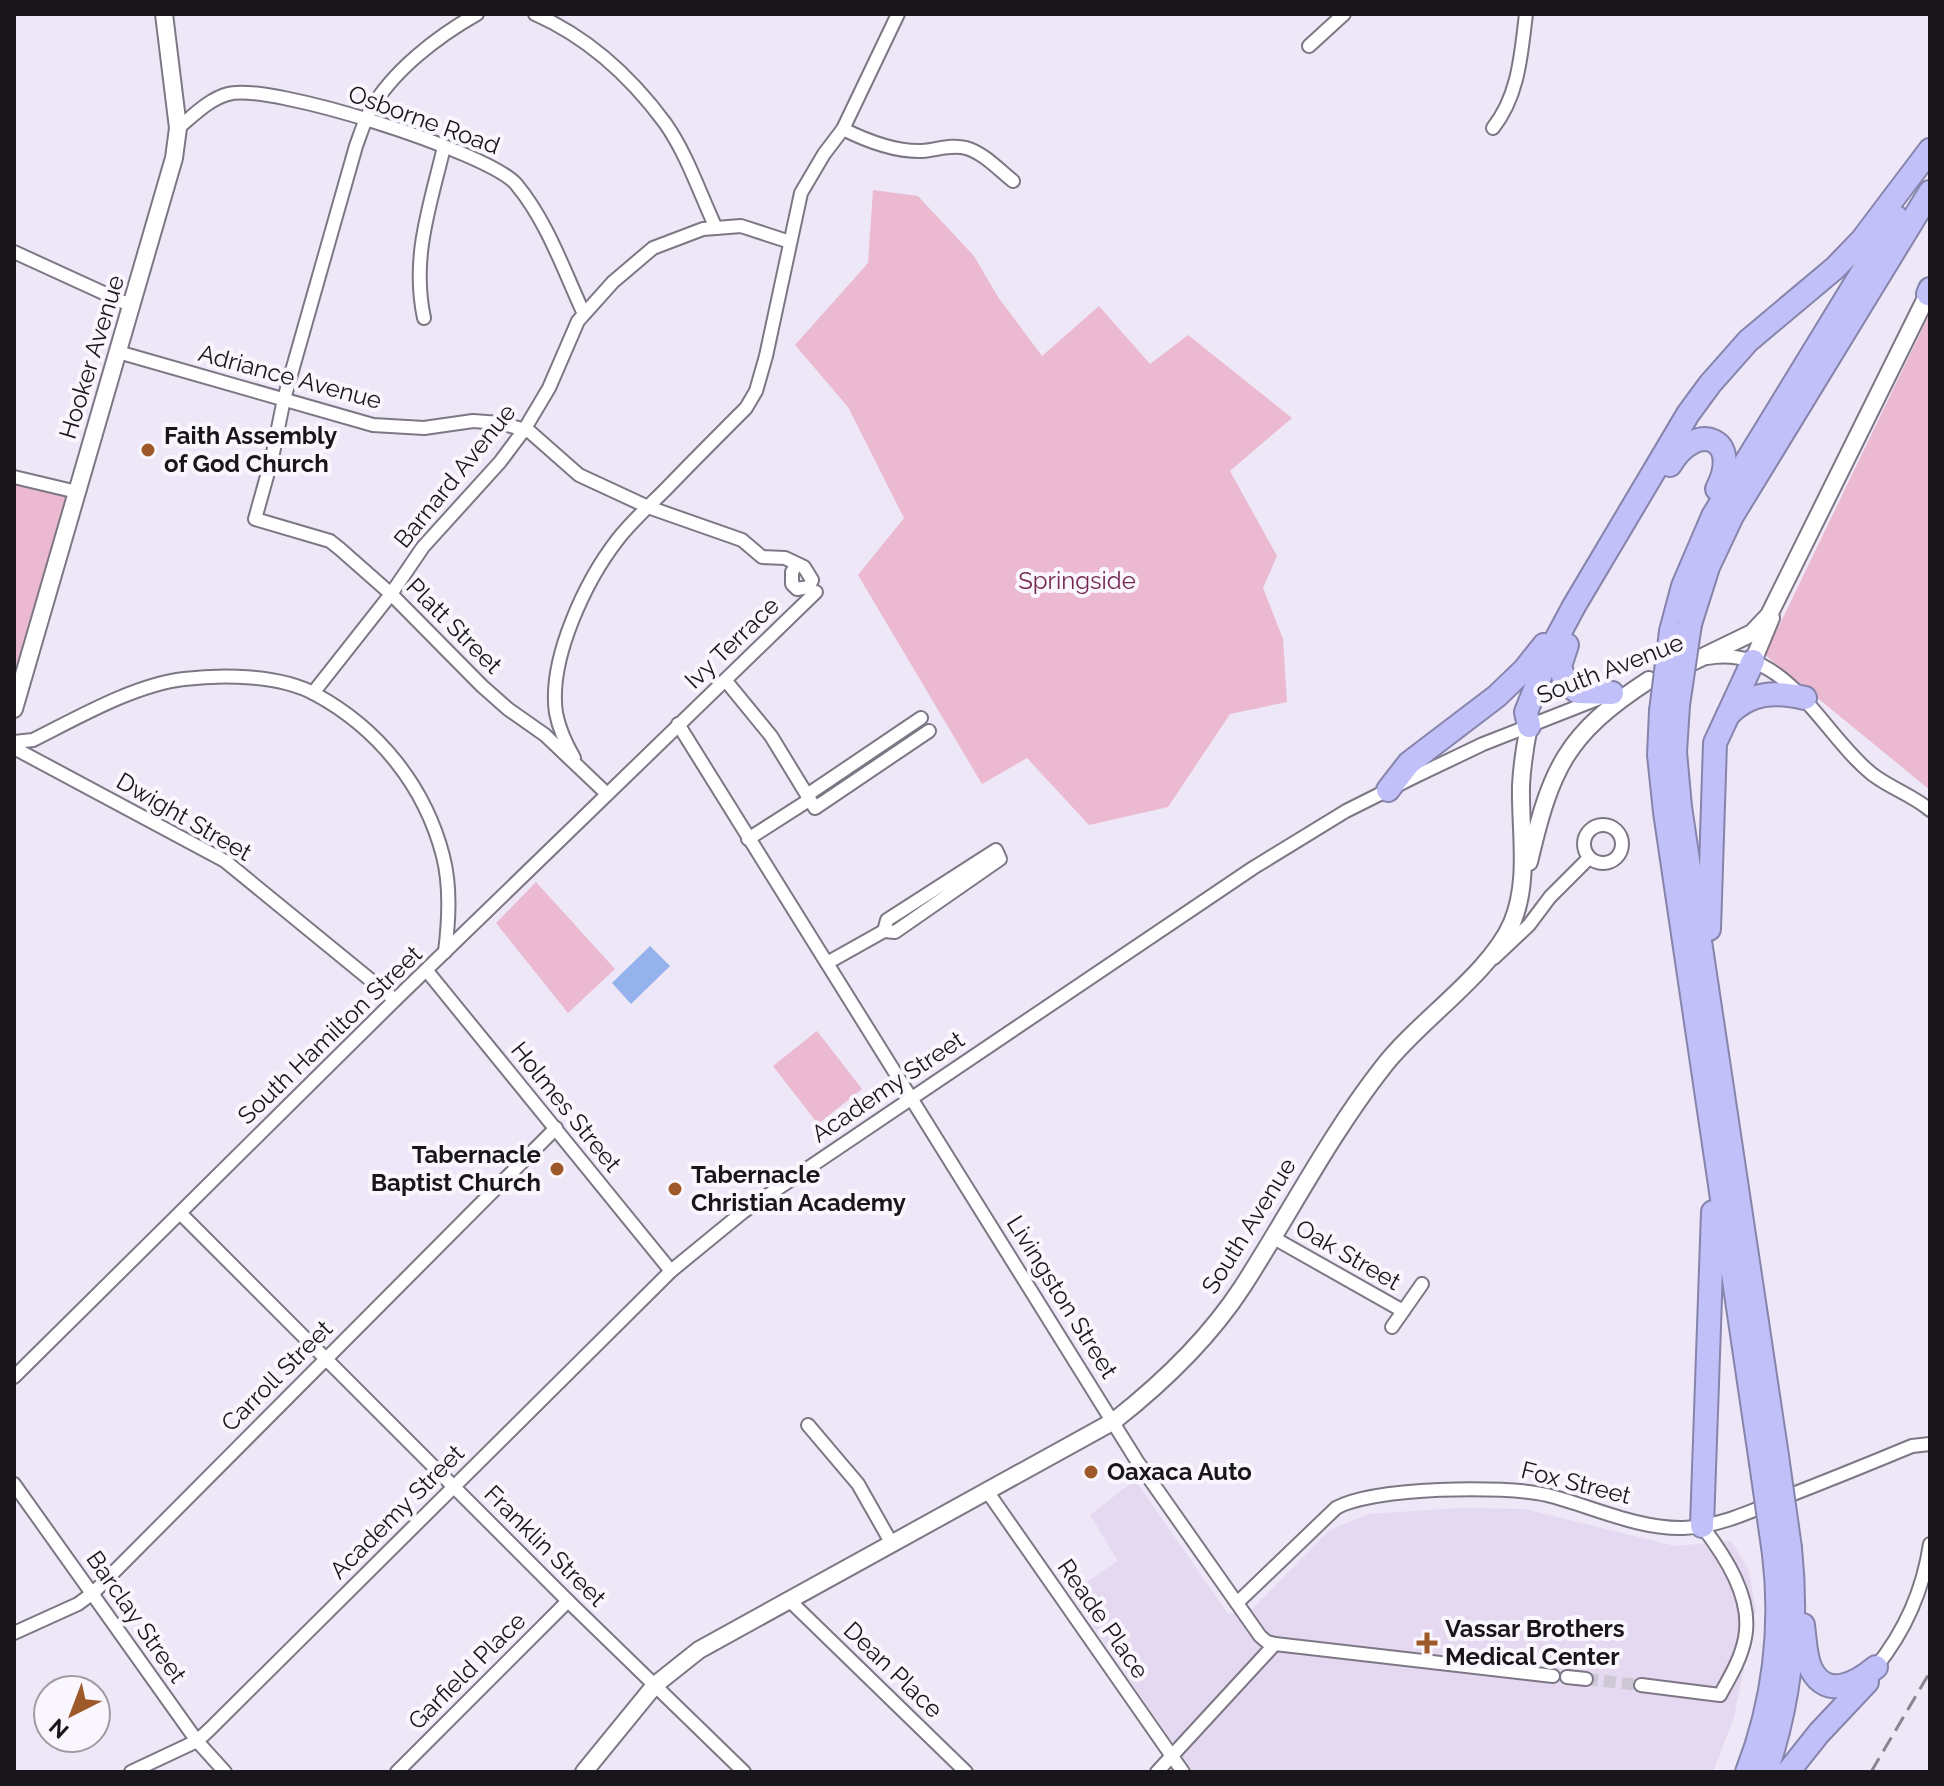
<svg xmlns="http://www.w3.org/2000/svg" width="1944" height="1786" viewBox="0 0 1944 1786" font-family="Raleway,sans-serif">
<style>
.built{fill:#e4d9f0}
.green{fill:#ebb9d0}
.water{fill:#95b2ed}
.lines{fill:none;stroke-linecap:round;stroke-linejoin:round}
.street-tunnel{stroke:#cec8d6;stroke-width:12;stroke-dasharray:12 6;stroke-linecap:butt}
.street-casing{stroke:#7d7785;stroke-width:16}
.secondary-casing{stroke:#7d7785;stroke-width:20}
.highway-casing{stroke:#8684ab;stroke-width:26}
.street{stroke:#fff;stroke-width:12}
.secondary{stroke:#fff;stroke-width:16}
.highway{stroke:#c1c0f9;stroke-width:22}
.rail{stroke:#89848f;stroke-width:3;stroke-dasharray:16 8;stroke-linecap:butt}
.highway-bridge-casing{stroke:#8684ab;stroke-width:26;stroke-linecap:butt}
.highway-bridge{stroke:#c1c0f9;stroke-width:22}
.poi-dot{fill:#9d5929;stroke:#f9f6fd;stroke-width:3}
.labels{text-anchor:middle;stroke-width:8;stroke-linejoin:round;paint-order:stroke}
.street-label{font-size:24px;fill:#19161b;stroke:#f9f6fd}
.poi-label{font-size:24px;font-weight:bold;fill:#19161b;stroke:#f9f6fd;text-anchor:start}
.park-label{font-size:24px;fill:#762854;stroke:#f9f6fd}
</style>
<rect width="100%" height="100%" fill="#eee7f7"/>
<path class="built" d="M 1135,1480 L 1228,1614 L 1253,1608 L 1330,1530 L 1368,1514 L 1460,1508 L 1524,1509 L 1675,1546 L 1731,1541 L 1748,1568 L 1756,1609 L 1734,1717 L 1713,1772 L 1193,1772 L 1070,1593 L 1118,1561 L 1090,1515 Z"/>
<g class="green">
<path d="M 873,190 L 918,196 L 974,256 L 998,297 L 1042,356 L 1099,306 L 1150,364 L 1188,335 L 1292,418 L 1230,471 L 1277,556 L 1263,588 L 1283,639 L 1287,702 L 1230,714 L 1168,807 L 1089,825 L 1027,758 L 982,784 L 858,575 L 904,518 L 848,407 L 795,345 L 868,263 Z"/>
<path d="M 1930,313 L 1930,790 L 1765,655 Z"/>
<path d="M 14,477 L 77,492 L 14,709 Z"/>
<path d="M 536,882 L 615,969 L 568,1013 L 496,923 Z"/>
<path d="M 817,1031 L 862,1089 L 818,1124 L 773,1066 Z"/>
</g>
<path class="water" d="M 650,946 L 670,966 L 631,1004 L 612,983 Z"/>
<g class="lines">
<path class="street-tunnel" d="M 1586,1679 L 1641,1685"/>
<g class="street-casing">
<g id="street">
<path d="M 477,14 C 438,36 392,71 370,111 C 364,122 360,135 356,146 L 284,399 L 272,458 L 255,519 L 330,541 L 340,549 L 391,594 L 482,686 L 508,709 L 545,735 L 606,793"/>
<path d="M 535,14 C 587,37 631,77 665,123 C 687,154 700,194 716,228"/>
<path d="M 1309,46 L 1344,14"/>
<path d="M 178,128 C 193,116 209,99 228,94 C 269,82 488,152 516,184 C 547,221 564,271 584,314"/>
<path d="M 1493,128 C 1519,95 1521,54 1526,14"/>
<path d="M 843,129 C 867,141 895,152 922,151 C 937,150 951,144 966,148 C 984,153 999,170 1013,181"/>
<path d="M 14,252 L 132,306"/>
<path d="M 424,318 C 411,257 430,206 444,147"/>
<path d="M 118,352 L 373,425 L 424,428 L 473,421 L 500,423 L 529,431 L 579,475 L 648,507 L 742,540 L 762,557 L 785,558 L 804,567 L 812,580 L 809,587 L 797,589 L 792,584 L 792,572 L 797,564"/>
<path d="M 14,477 L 77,492"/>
<path d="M 1707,658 C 1786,643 1821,733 1872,774 C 1890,788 1912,795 1930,810"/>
<path d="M 726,681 L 771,736 L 815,808 L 929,731"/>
<path d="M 313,693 L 391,594 L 423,547 L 500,462 L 524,430 L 549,388 L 578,321 L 613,282 L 653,248 L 703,229 L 741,226 L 790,242"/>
<path d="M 678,724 L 1137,1461 L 1260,1636 L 1267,1642 L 1275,1644 L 1553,1676"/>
<path d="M 14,742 L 33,740 C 79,717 134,685 184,679 C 223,674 280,675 315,694 C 378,728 425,786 443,856 C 451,887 449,920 445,952"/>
<path d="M 14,748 L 225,861 L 395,1000"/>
<path d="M 574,758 C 566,744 559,729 556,713 C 548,659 586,580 618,539 C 632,521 649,506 665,490 C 692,462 719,435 746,408 L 756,391 L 766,356 L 801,193 L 824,154 L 843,129 L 898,14"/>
<path d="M 807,795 L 921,718"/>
<circle cx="1603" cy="844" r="19"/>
<path d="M 748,839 L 809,800"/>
<path d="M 1494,958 L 1529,925 L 1550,897 L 1589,858"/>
<path d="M 827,963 L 884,931 L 895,932 L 1000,859 L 996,850 L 887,920 L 884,931"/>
<path d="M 427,971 L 671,1271"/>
<path d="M 180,1213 L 568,1601 L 744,1772"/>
<path d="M 1272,1237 L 1403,1311"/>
<path d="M 1392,1327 L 1422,1284"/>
<path d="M 14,1377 L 395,1000 L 816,592"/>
<path d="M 808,1425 L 858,1484 L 892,1544"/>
<path d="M 14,1484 L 197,1741 L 225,1772"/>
<path d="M 987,1491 L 1183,1772"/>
<path d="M 789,1600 L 966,1772"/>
<path d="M 1237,1603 L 1336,1508 C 1373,1487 1505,1485 1547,1495 C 1591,1506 1637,1529 1683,1528 C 1720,1527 1754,1510 1788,1496 C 1829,1480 1871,1463 1912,1446 L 1930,1444"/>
<path d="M 14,1633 L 78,1604 L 93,1593 L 556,1128"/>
<path d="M 1876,1667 C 1905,1631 1923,1591 1930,1544"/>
<path d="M 1567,1677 L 1586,1679"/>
<path d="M 1641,1685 L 1720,1695 C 1730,1677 1741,1659 1745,1638 C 1753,1598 1725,1556 1702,1526"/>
<path d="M 131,1772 L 197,1741 L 210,1729 L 671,1271 L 743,1212 L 1253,868 L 1346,811 L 1414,777 L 1483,744 L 1600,698"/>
<path d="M 397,1772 L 568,1601"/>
<path d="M 1157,1772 L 1275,1644"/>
</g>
</g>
<g class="secondary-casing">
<g id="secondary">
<path d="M 1753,661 L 1771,618"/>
<path d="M 1688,664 L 1752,633 L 1769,615 L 1928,294"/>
<path d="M 14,709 L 174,158 L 178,128 L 164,14"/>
<path d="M 1529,862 C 1551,768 1566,734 1649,680"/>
<path d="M 584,1772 L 655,1685 L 699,1650 L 1114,1421 C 1161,1384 1210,1337 1243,1286 C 1290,1213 1329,1136 1383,1067 C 1418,1021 1490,974 1512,923 C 1530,880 1520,832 1521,786 C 1522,765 1525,746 1529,726"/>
</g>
</g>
<g class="highway-casing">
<g id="highway">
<path d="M 1928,294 L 1930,289"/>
<path d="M 1670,465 C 1697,419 1743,439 1717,489"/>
<path d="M 1690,624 L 1708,567 L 1732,516 L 1930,192"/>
<path d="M 1671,631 L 1683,586 L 1713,516 L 1896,217"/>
<path d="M 1567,645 L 1560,666 L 1565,683 L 1578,692 L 1612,693"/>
<path d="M 1678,705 L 1675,752 L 1680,807 L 1777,1456"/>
<path d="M 1661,711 L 1659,755 L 1665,812 L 1761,1463"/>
<path d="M 1728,715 C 1750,692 1775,691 1805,698"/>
<path d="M 1529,726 L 1526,712 L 1551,649 L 1574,606 L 1688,414 L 1710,384 L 1748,341 L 1835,268 L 1862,240 L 1930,150"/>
<path d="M 1388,790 L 1409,763 L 1497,696 L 1524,670 L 1544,645"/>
<path d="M 1709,929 L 1715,743 L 1753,661"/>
<path d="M 1702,1526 L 1713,1212"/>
<path d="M 1803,1625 C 1805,1639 1805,1657 1811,1669 C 1827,1700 1857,1683 1876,1667"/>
<path d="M 1747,1772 C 1774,1703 1783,1627 1774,1554"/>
<path d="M 1766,1772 C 1791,1699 1798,1624 1790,1548"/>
<path d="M 1788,1772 L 1819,1733 L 1867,1682"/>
</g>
</g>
<use href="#street" class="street"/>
<use href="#secondary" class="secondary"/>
<use href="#highway" class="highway"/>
<path class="rail" d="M 1871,1772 L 1930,1672"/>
<g class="highway-bridge-casing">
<g id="highway-bridge">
<path d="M 1678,705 L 1690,624"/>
<path d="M 1661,711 L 1671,631"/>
<path d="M 1777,1456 L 1790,1548"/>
<path d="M 1761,1463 L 1774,1554"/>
</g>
</g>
<use href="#highway-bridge" class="highway-bridge"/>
</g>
<g class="poi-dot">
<circle cx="148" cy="450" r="8"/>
<circle cx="557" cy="1169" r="8"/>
<circle cx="675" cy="1189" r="8"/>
<circle cx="1091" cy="1472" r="8"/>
<path d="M1423 1631h8v8h8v8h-8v8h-8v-8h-8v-8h8z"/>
</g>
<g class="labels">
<g class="street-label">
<text transform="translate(424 120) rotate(20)" y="8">Osborne Road</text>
<text transform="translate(92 357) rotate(-73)" y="8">Hooker Avenue</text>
<text transform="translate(290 377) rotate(15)" y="8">Adriance Avenue</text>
<text transform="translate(455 476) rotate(-51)" y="8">Barnard Avenue</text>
<text transform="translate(454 626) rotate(45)" y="8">Platt Street</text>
<text transform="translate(732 643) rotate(-44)" y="8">Ivy Terrace</text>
<text transform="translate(1610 669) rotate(-21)" y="8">South Avenue</text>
<text transform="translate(184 817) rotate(30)" y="8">Dwight Street</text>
<text transform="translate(330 1035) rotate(-44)" y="8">South Hamilton Street</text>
<text transform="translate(888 1087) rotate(-34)" y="8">Academy Street</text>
<text transform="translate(566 1107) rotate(51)" y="8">Holmes Street</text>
<text transform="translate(1249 1226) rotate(-58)" y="8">South Avenue</text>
<text transform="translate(1348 1255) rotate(30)" y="8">Oak Street</text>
<text transform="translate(1062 1297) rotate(58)" y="8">Livingston Street</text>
<text transform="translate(277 1376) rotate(-45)" y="8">Carroll Street</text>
<text transform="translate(1576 1483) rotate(14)" y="8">Fox Street</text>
<text transform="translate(397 1512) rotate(-45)" y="8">Academy Street</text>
<text transform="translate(545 1546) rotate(45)" y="8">Franklin Street</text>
<text transform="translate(136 1617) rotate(55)" y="8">Barclay Street</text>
<text transform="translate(1103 1619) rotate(55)" y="8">Reade Place</text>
<text transform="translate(893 1670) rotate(44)" y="8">Dean Place</text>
<text transform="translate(467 1671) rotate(-45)" y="8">Garfield Place</text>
</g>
<g class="poi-label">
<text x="164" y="444">Faith Assembly<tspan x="164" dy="28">of God Church</tspan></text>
<text x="541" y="1163" text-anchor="end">Tabernacle<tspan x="541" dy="28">Baptist Church</tspan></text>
<text x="691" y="1183">Tabernacle<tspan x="691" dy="28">Christian Academy</tspan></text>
<text x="1107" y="1480">Oaxaca Auto</text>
<text x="1445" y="1637">Vassar Brothers<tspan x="1445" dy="28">Medical Center</tspan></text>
</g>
<g class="park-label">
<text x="1077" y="589">Springside</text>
</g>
</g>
<rect width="1944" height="1786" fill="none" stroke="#19161b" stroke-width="32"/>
<g transform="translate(72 1714) rotate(222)"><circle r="38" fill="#f9f6fd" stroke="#9f9ca3" stroke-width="2"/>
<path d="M0-6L14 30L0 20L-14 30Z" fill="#9d5929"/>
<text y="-12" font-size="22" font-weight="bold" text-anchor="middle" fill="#19161b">N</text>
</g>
</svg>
